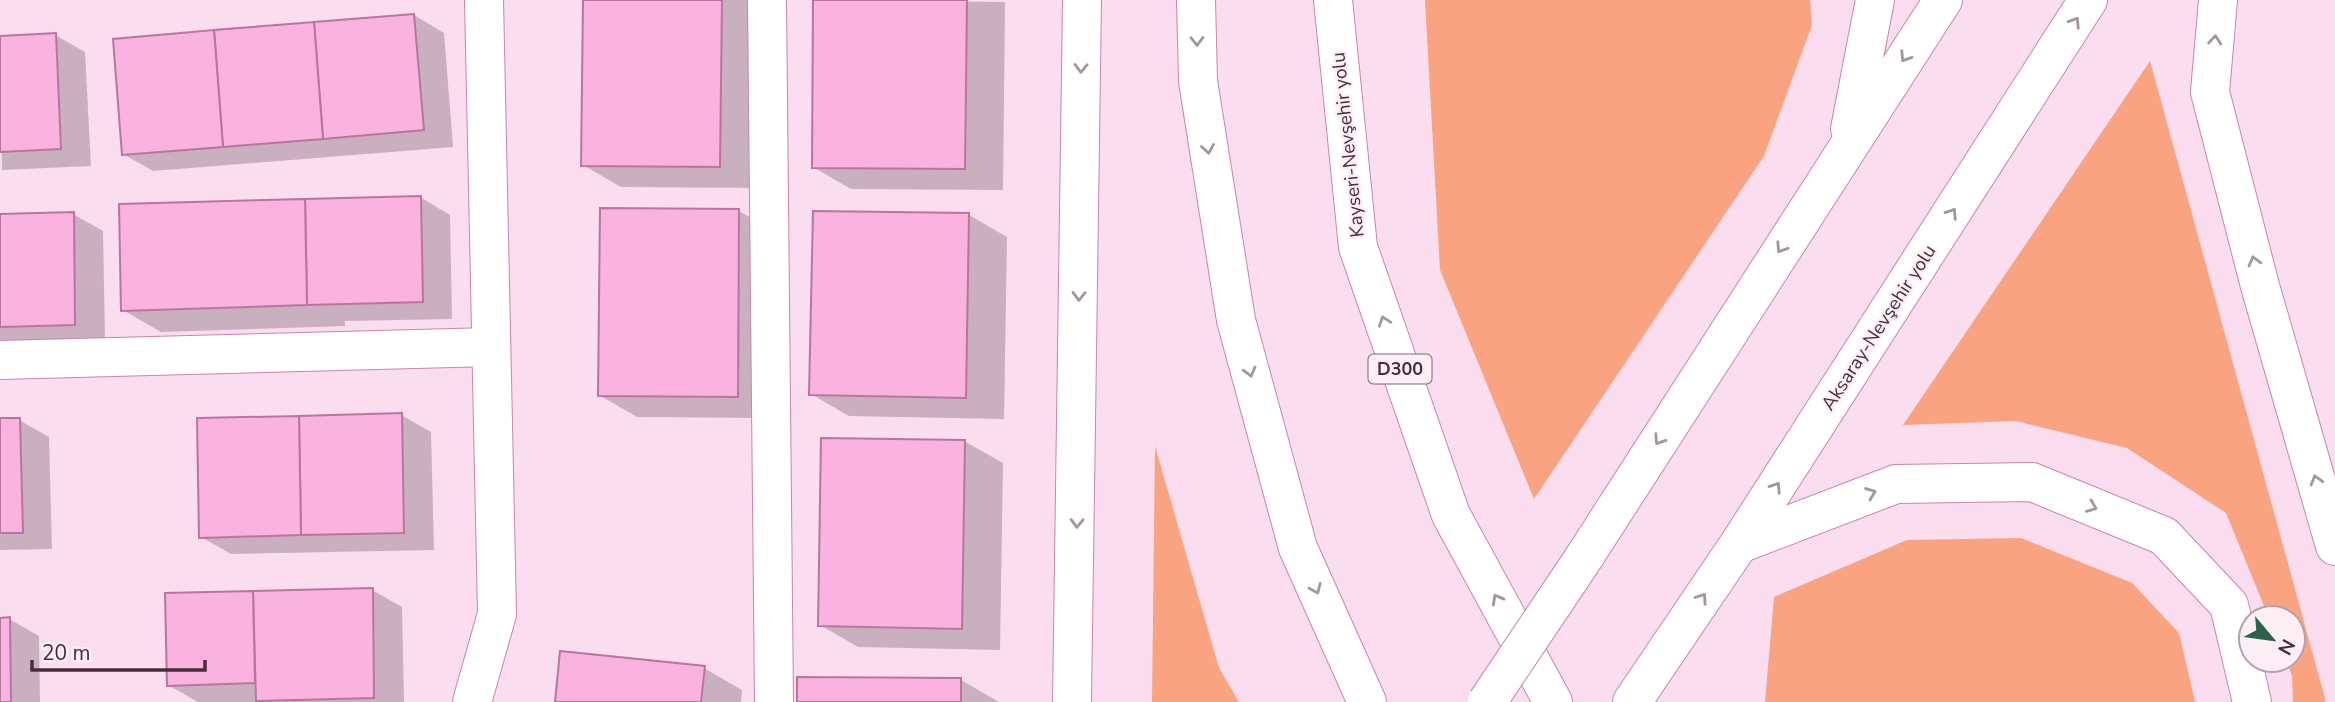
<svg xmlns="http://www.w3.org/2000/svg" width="2335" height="702" viewBox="0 0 2335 702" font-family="'Nunito Sans',sans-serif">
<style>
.green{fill:#faa380}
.shadow{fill:#0003}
.building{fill:#fab3de;stroke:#b8769f;stroke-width:2}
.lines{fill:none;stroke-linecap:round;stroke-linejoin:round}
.minor-casing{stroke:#c885ae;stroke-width:40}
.trunk-casing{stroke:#c885ae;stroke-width:40}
.minor{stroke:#fff;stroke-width:38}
.trunk{stroke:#fff;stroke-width:38}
.trunk-bridge-casing{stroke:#c885ae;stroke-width:40;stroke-linecap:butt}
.trunk-bridge{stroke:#fff;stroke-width:38}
.oneway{stroke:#a4969e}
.labels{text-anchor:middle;stroke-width:5;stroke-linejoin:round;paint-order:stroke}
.shield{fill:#feeff7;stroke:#7f6675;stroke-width:2}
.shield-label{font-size:18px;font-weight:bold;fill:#482c3d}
.street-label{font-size:19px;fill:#482c3d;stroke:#feeff7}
</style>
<rect width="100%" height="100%" fill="#faddee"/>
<g class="green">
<path d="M 1425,0 L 1810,0 L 1812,25 L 1764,156 L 1534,499 L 1440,270 Z"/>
<path d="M 2150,61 L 2326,702 L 2293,702 L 2292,676 L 2286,660 L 2293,660 L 2293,618 L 2269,618 L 2226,513 L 2127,448 L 2016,421 L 1903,425 Z"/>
<path d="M 1155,446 L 1219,668 L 1239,702 L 1152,702 Z"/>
<path d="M 2021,538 L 2132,583 L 2179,633 L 2195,702 L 1765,702 L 1774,597 L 1907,540 Z"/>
</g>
<g class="shadow">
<path d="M 585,0 L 760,0 L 757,188 L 621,187 L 583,165 Z"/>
<path d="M 815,0 L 1005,2 L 1003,190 L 851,189 L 813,167 Z"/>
<path d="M 414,15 L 444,33 L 453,147 L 153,171 L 123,154 Z"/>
<path d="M 55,35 L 85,52 L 91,166 L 2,170 L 0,37 Z"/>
<path d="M 420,197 L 450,215 L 452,319 L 345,321 L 345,326 L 161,332 L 123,310 Z"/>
<path d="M 739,211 L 777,233 L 776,418 L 637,417 L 599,395 Z"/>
<path d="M 73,214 L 103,231 L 105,341 L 0,344 L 0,215 Z"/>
<path d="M 969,215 L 1007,237 L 1004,419 L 849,416 L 811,394 Z"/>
<path d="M 401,415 L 431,432 L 434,550 L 231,554 L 201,537 Z"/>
<path d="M 0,420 L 19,420 L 49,437 L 52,549 L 0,550 Z"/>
<path d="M 964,441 L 1003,463 L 1000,650 L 858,647 L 820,625 Z"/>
<path d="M 372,590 L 402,607 L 404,702 L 198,702 L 168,685 L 166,594 Z"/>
<path d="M 0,619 L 9,619 L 39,636 L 40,702 L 0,702 Z"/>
<path d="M 704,668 L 742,690 L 741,702 L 556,702 Z"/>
<path d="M 961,680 L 999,702 L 799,702 Z"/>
</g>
<g class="building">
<path d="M 583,0 L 722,0 L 720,167 L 581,166 Z"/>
<path d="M 813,0 L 967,0 L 965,169 L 812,168 Z"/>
<path d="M 414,14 L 424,130 L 323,139 L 314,22 Z"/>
<path d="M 314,22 L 323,139 L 223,147 L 214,30 Z"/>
<path d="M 214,30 L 223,147 L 122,155 L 113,39 Z"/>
<path d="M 56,33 L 61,149 L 0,152 L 0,36 Z"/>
<path d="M 421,196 L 423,302 L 307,305 L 305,199 Z"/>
<path d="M 305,199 L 307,305 L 121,311 L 119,204 Z"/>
<path d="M 600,208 L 739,209 L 738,397 L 598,396 Z"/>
<path d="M 813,211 L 969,213 L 966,398 L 809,395 Z"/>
<path d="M 74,212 L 75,325 L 0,327 L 0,214 Z"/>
<path d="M 402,413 L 404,533 L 301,535 L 299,416 Z"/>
<path d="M 299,416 L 301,535 L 199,538 L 197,418 Z"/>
<path d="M 0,418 L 20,418 L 23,533 L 0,533 Z"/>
<path d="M 821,438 L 965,440 L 962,629 L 818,626 Z"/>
<path d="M 373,588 L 374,698 L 256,701 L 253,591 Z"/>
<path d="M 253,591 L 255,683 L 167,686 L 165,593 Z"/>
<path d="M 10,617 L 11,702 L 0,702 L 0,618 Z"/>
<path d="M 560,651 L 705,666 L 701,702 L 555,702 Z"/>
<path d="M 797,677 L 961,678 L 961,702 L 797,702 Z"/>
</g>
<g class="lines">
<g class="minor-casing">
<g id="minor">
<path d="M 767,0 L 774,702"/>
<path d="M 0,360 L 491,347"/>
<path d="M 472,702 L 497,614 L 484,0"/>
</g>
</g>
<g class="trunk-casing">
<g id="trunk">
<path d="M 1196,0 L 1198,81 L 1236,320 L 1298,548 L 1367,702"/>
<path d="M 1333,0 L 1358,247 L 1451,515 L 1553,702"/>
<path d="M 2218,0 L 2210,92 L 2260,286 L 2335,546"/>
<path d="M 1850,129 L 1875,0"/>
<path d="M 1739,544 L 1896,484 L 2032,482 L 2164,536 L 2229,605 L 2252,702"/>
<path d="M 1581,562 L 1943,0"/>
<path d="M 1072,702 L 1082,0"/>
<path d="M 1632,702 L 1739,544 L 2088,0"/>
</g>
</g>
<use href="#minor" class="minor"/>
<use href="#trunk" class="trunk"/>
<g class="trunk-bridge-casing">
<path id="trunk-bridge" d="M 1487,702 L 1581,562"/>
</g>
<use href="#trunk-bridge" class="trunk-bridge"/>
</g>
<defs><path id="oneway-chevron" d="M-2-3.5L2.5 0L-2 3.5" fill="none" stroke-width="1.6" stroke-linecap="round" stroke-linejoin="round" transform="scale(1.75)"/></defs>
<g class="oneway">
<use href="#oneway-chevron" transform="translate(2075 22) rotate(-57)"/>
<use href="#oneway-chevron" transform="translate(2215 40) rotate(-85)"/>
<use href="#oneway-chevron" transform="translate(1197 41) rotate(89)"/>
<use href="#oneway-chevron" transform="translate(1905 57) rotate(123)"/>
<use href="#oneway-chevron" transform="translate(1081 68) rotate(91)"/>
<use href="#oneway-chevron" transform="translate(1208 149) rotate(81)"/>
<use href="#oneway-chevron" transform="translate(1952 213) rotate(-57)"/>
<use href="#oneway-chevron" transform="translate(1781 248) rotate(123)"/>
<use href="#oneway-chevron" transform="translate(2254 261) rotate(-105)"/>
<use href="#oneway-chevron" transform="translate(1079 296) rotate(91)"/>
<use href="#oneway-chevron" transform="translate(1384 321) rotate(-109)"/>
<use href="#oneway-chevron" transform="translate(1250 372) rotate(75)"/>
<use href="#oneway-chevron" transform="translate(1659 440) rotate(123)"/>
<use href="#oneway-chevron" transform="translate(2316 480) rotate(-106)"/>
<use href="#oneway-chevron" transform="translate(1776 487) rotate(-57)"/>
<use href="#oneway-chevron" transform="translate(1871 493) rotate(-21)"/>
<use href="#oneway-chevron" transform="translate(2092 507) rotate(22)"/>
<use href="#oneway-chevron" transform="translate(1077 523) rotate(91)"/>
<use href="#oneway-chevron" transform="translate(1316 589) rotate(66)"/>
<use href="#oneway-chevron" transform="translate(1702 598) rotate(-56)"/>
<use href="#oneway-chevron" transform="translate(1497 599) rotate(-119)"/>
</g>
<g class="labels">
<rect class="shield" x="1368.5" y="354.5" width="63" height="29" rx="5"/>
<g class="shield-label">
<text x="1400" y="375">D300</text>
</g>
<g class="street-label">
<text transform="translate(1347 145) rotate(-96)" y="7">Kayseri-Nevşehir yolu</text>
<text transform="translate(1878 327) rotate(-57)" y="7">Aksaray-Nevşehir yolu</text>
</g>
</g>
<g transform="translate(2272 639) rotate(119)"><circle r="33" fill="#feeff7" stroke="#b5a1ad" stroke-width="2"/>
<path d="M0-5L12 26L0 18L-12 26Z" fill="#2a624a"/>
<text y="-10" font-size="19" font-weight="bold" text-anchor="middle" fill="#482c3d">N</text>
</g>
<path d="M32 660v10h173v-10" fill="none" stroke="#482c3d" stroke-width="3.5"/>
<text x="42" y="660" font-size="21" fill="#482c3d" stroke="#feeff7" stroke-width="5" paint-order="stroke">20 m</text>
</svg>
